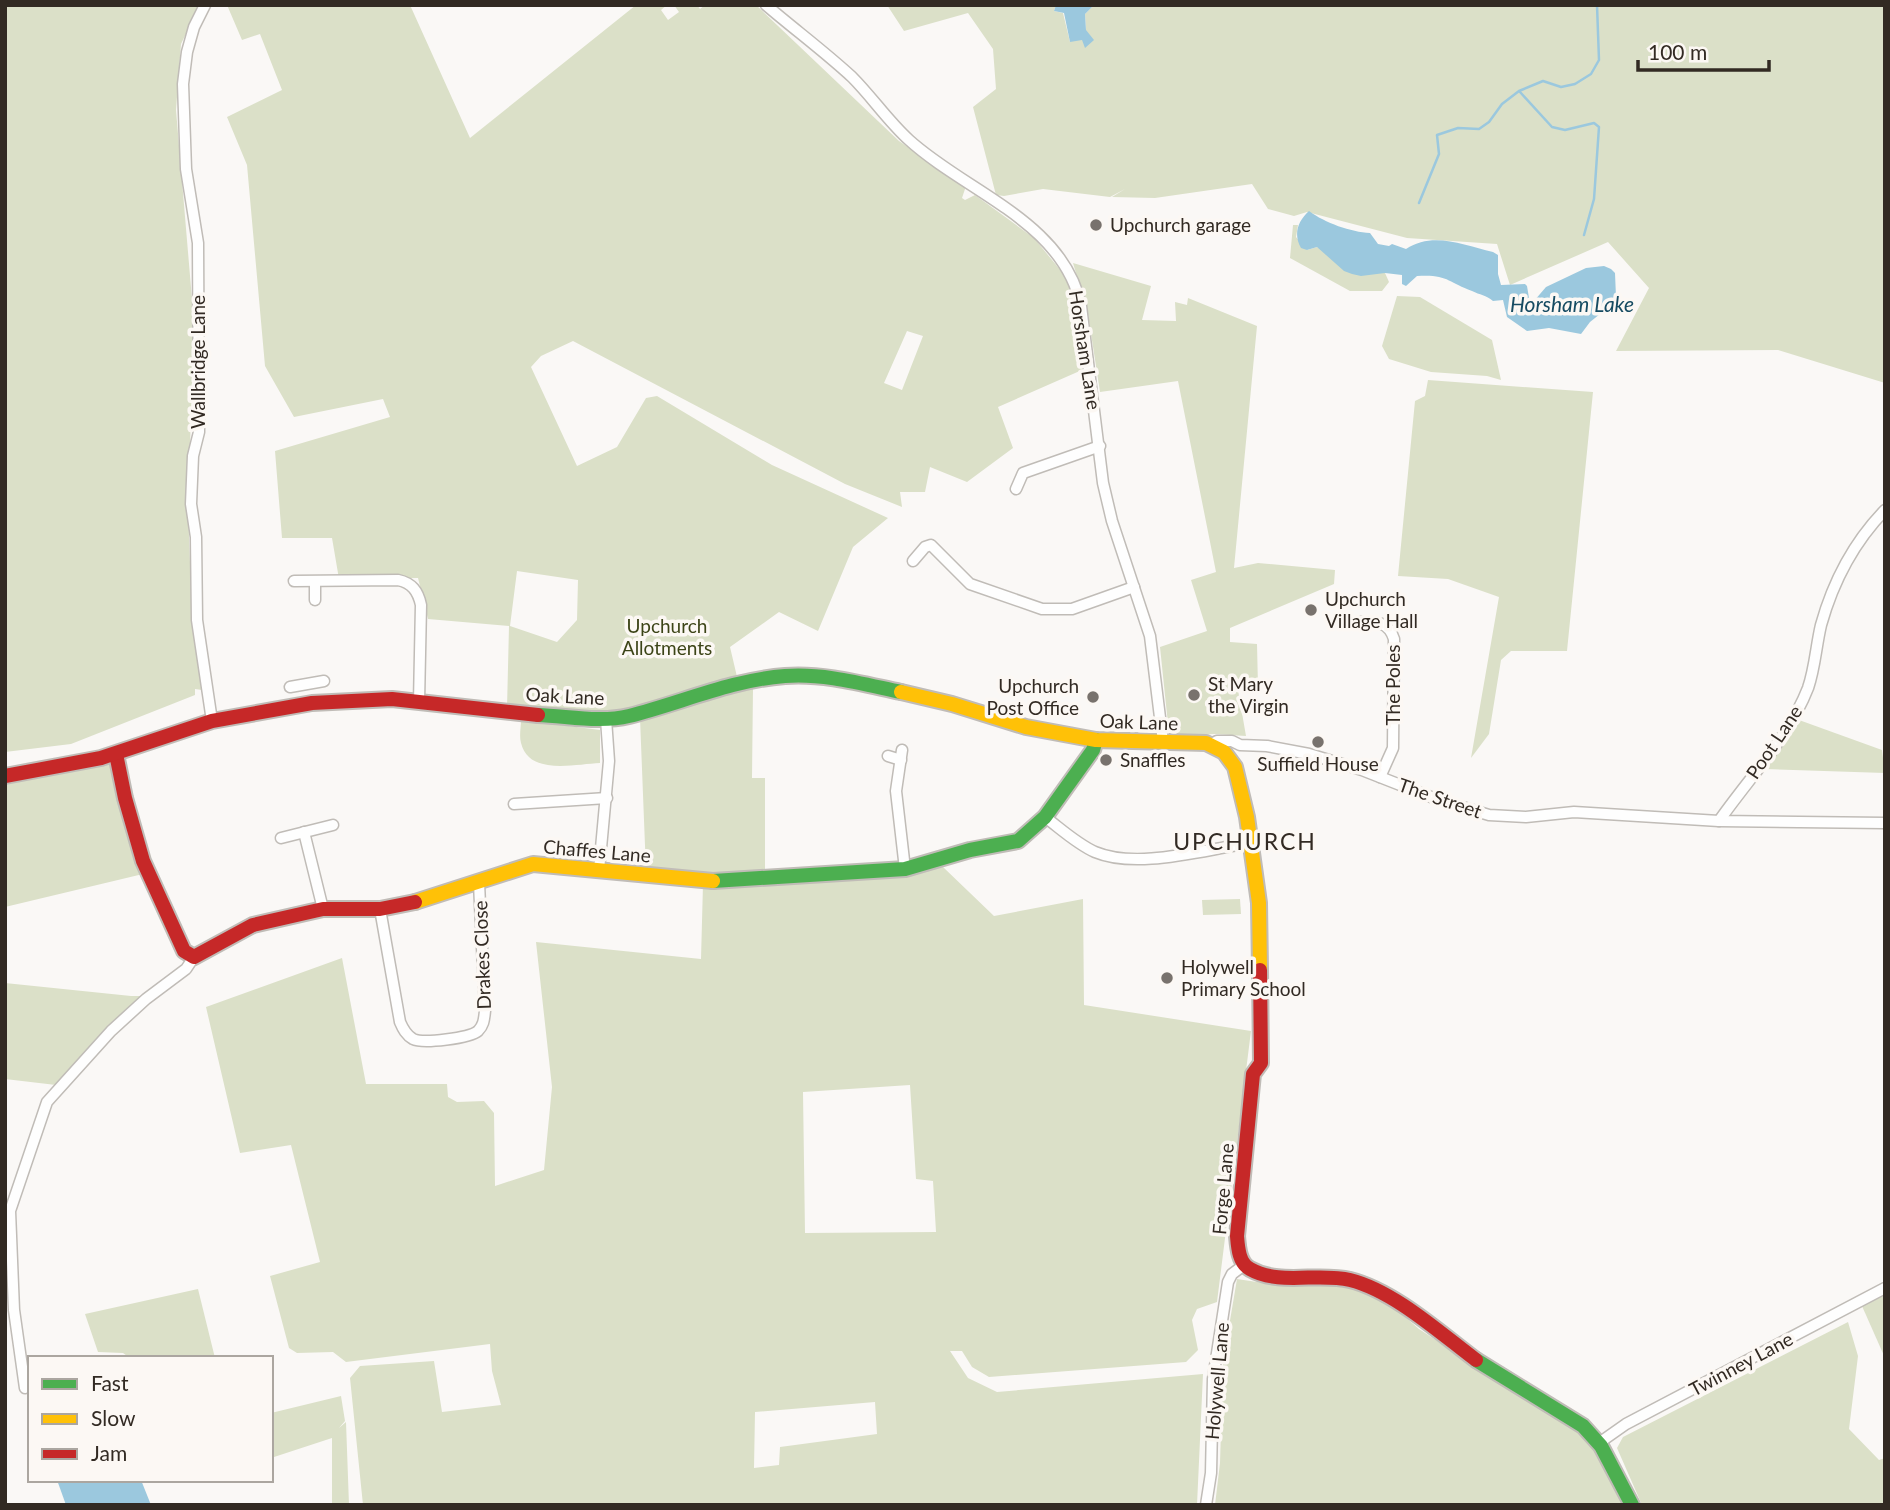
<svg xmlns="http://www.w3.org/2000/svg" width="1890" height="1510" viewBox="0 0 1890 1510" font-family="Lato,sans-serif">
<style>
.green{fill:#dbe0c8;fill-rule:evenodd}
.water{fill:#9bc8de}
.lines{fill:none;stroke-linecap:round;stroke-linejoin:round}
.stream{stroke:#9bc8de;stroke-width:2.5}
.street-casing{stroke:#c0bcb7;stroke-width:13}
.fast-casing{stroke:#c0bcb7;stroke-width:18}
.slow-casing{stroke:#c0bcb7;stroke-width:18}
.jam-casing{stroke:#c0bcb7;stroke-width:18}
.street{stroke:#fefefe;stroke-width:10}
.fast{stroke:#4caf50;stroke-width:14}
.slow{stroke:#ffc107;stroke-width:14}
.jam{stroke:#c62828;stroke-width:14}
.poi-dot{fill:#78726d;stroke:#fcf8f4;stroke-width:2.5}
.labels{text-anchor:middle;stroke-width:7;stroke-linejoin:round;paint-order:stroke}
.poi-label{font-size:19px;fill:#322a23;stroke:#fcf8f4;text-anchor:start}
.street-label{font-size:19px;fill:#322a23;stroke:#fcf8f4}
.park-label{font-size:19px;fill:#3c4417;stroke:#fcf8f4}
.water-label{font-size:21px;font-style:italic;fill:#164b62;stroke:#fcf8f4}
.quarter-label{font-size:23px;letter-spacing:2px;fill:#322a23;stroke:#fcf8f4}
</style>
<rect width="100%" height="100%" fill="#faf8f6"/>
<g class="green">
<path d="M 5,5 L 200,5 L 181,44 L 176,110 L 194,323 L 188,508 L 192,617 L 202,690 L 195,689 L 195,695 L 71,744 L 5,752 Z"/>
<path d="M 227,5 L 410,5 L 470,138 L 636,5 L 667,5 L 661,10 L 668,20 L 679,12 L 674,5 L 697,5 L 700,9 L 705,5 L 756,5 L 899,141 L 966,186 L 962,198 L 965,200 L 975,195 L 1034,238 L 1066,277 L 1075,308 L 1082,370 L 998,407 L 1013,448 L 967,482 L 930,467 L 925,492 L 900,492 L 902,507 L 845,484 L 573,341 L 541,356 L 531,367 L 577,466 L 617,447 L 646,398 L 657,396 L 772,465 L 888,518 L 853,547 L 818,631 L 779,612 L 730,647 L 738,681 L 622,714 L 507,708 L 509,626 L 428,619 L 418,578 L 339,579 L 332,538 L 282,538 L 275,451 L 390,417 L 383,399 L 294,417 L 265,366 L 247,165 L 227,117 L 282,90 L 260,34 L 242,40 ZM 907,331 L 923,336 L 902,390 L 884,383 ZM 517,571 L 578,580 L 577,620 L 557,642 L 510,626 Z"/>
<path d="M 887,5 L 1056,5 L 1054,11 L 1063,13 L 1070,42 L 1086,30 L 1085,14 L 1094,5 L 1885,5 L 1885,383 L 1778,350 L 1616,351 L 1649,288 L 1608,242 L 1510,285 L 1497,244 L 1407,238 L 1307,212 L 1294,216 L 1268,209 L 1252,184 L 1155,198 L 1112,197 L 1125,189 L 1110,197 L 1043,189 L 1004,196 L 996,195 L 973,107 L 996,89 L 993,49 L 968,13 L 904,31 Z"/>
<path d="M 1293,225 L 1298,225 L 1296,237 L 1307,250 L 1317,247 L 1385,273 L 1389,282 L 1382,291 L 1350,291 L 1290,258 Z"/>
<path d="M 1073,263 L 1151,286 L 1142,320 L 1176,321 L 1175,302 L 1187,305 L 1188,298 L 1257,326 L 1234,568 L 1258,563 L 1335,570 L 1334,584 L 1230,628 L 1230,642 L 1257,644 L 1258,687 L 1238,690 L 1246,736 L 1214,734 L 1178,736 L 1168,724 L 1160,647 L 1207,631 L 1191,580 L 1216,572 L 1178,381 L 1100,392 L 1088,314 Z"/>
<path d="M 1397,296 L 1420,297 L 1492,340 L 1501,380 L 1487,376 L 1431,372 L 1389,359 L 1382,346 Z"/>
<path d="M 1428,380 L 1593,392 L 1567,651 L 1511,651 L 1501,660 L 1489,734 L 1471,758 L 1499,597 L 1448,579 L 1398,576 L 1415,401 L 1425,396 Z"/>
<path d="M 753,688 L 752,778 L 765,778 L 765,873 L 646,871 L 640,718 L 684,704 Z"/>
<path d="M 521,720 L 600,730 L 600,763 C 575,764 529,776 521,743 C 519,736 521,727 521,720 Z"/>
<path d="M 1799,720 L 1882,750 L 1885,773 L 1766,769 Z"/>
<path d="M 113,763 L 143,874 L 5,907 L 5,780 Z"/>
<path d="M 943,867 L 994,916 L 1083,899 L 1084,1005 L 1251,1031 L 1217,1302 L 1197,1309 L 1192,1320 L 1198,1350 L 1186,1362 L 989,1377 L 972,1367 L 962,1351 L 950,1351 L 968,1378 L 997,1392 L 1203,1374 L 1197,1505 L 363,1505 L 350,1378 L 360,1366 L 434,1361 L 442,1412 L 501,1405 L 492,1371 L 490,1344 L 346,1362 L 333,1352 L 297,1353 L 289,1348 L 270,1276 L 320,1262 L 291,1145 L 240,1153 L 206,1007 L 342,958 L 366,1084 L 447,1084 L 448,1097 L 457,1102 L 484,1101 L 494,1113 L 495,1186 L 544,1170 L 552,1087 L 536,942 L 701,959 L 703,884 L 885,878 ZM 910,1085 L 916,1179 L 933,1181 L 936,1232 L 805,1233 L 803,1092 ZM 875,1402 L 877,1434 L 780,1447 L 779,1465 L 754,1468 L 755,1412 Z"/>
<path d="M 1240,899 L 1241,914 L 1203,915 L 1202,900 Z"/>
<path d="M 5,983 L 131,996 L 142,996 L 56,1085 L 5,1079 Z"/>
<path d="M 1237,1279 L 1277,1285 L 1342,1283 L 1388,1302 L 1419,1329 L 1592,1442 L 1624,1505 L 1215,1505 L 1220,1463 L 1223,1362 Z"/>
<path d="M 198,1289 L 215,1358 L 130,1358 L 123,1353 L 98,1352 L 85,1314 Z"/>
<path d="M 1885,1295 L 1885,1358 L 1862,1306 Z"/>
<path d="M 1848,1322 L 1858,1356 L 1849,1429 L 1879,1460 L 1885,1458 L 1885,1505 L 1642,1505 L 1617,1448 L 1623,1437 Z"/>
<path d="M 341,1396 L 345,1421 L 339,1428 L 346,1422 L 349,1505 L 332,1505 L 332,1438 L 271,1458 L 271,1413 Z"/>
</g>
<g class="water">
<path d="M 1056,5 L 1094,5 L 1085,14 L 1086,30 L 1094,40 L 1085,48 L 1082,40 L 1070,42 L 1064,13 L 1054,11 Z"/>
<path d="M 1309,211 C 1325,223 1351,232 1370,233 L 1378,244 L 1389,246 L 1392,244 L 1406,249 C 1433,231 1463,245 1493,252 L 1498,255 L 1498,274 L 1501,285 L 1525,284 L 1527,286 L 1529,298 L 1534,301 L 1546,287 L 1586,268 L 1604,266 L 1611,269 L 1615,273 L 1616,297 L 1610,306 L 1590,322 L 1581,334 L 1549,328 L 1527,331 L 1507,317 L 1503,300 L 1493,301 C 1486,295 1480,295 1472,291 C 1448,282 1447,274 1417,276 L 1406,286 L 1402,284 L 1402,275 L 1385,273 L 1361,276 L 1352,274 L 1344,271 L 1317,247 L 1307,250 L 1301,248 C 1293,234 1298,221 1309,211 Z"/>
<path d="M 57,1480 L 141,1480 L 151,1505 L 66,1505 Z"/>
</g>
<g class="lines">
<g class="stream">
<path d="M 1520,92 L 1552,127 L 1565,130 L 1594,123 L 1599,127 L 1594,199 L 1584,235"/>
<path d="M 1419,203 L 1439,154 L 1437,135 L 1458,128 L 1479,129 L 1489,122 L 1502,104 L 1519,91 L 1543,81 L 1561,87 L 1575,84 L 1591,74 L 1599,60 L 1597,5"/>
</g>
<g class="street-casing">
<g id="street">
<path d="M 205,5 L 194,27 L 187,52 L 183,84 L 186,169 L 198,243 L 199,432 L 193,456 L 191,504 L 196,537 L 197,620 L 212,721"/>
<path d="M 766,5 C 794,29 825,52 852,77 C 872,97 888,121 909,140 C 966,192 1064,222 1081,306 L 1103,483 L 1112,521 L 1150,636 L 1163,742"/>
<path d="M 1016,489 L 1023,473 L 1100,446"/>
<path d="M 913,561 L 925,547 L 931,545 L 970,584 L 1042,609 L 1072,609 L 1134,587"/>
<path d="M 294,581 L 398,580 C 412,583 418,591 421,605 L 419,702"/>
<path d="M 315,600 L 315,583"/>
<path d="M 1354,622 C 1372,622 1388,619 1394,639 L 1393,748 L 1380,777"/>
<path d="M 290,687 L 324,681"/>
<path d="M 1210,745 L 1217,741 L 1232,741 L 1240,745 L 1267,746 L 1309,754 L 1362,770 L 1436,799 L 1489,815 L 1526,817 L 1574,812 L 1719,821 L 1885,823"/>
<path d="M 902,750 L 896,791 L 905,869"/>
<path d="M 888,756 L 901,760"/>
<path d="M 514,804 L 607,798"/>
<path d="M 1045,817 C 1061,829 1077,844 1095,852 C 1138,870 1205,849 1251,843"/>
<path d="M 1719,821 C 1749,778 1789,737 1808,688 C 1815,668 1816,646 1821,625 C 1833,582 1854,542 1885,510"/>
<path d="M 304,832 L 323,909"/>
<path d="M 281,838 L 333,825"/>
<path d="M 599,870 L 609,761 L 606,719"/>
<path d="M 380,909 L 400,1022 C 403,1029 406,1035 413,1039 C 423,1044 470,1038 478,1031 C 484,1025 484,1019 485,1011 L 479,883"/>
<path d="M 25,1388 L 14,1310 L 10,1211 L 47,1102 L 111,1031 L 146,999 L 186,969 L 194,957"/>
<path d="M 1599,1443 L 1626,1424 L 1885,1288"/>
<path d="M 1206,1505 L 1211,1473 L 1213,1379 L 1228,1282 L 1232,1274 L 1244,1265"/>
</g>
</g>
<g class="fast-casing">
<g id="fast">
<path d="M 538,715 C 568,716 600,723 629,716 C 681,703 731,680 785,676 C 824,673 863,684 901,692"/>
<path d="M 713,881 L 905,869 L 970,850 L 1018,841 L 1045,817 L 1093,750 L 1096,740"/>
<path d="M 1476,1360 L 1583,1426 L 1601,1446 L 1632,1505"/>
</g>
</g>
<g class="slow-casing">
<g id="slow">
<path d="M 901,692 L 952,704 L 1026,727 L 1096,740 L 1206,743 L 1224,752 L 1235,767 L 1247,817 L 1259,903 L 1260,970"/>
<path d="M 415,902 L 533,864 L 713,881"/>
</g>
</g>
<g class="jam-casing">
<g id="jam">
<path d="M 116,754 L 125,798 L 143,861 L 184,951 L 194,957 L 253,925 L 323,909 L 380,909 L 415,902"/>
<path d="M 5,776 L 101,758 L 212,721 L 312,703 L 392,699 L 538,715"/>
<path d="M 1260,970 L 1261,1063 L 1253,1074 L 1237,1236 C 1238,1248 1239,1263 1250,1269 C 1280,1286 1318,1272 1350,1280 C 1394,1291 1440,1333 1476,1360"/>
</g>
</g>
<use href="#street" class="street"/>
<use href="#fast" class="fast"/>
<use href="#slow" class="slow"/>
<use href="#jam" class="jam"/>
</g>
<g class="poi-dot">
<circle cx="1096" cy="225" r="7"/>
<circle cx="1311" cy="610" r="7"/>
<circle cx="1194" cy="695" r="7"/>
<circle cx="1093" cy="697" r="7"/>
<circle cx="1318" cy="742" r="7"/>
<circle cx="1106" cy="760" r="7"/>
<circle cx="1167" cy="978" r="7"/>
</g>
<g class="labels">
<g class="poi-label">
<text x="1110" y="232">Upchurch garage</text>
<text x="1325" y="606">Upchurch<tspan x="1325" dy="22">Village Hall</tspan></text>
<text x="1208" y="691">St Mary<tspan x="1208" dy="22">the Virgin</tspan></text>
<text x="1079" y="693" text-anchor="end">Upchurch<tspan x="1079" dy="22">Post Office</tspan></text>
<text x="1120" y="767">Snaffles</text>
<text x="1318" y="771" text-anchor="middle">Suffield House</text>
<text x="1181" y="974">Holywell<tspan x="1181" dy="22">Primary School</tspan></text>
</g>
<g class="street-label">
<text transform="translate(1085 350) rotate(81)" y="7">Horsham Lane</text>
<text transform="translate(198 362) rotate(-90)" y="7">Wallbridge Lane</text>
<text transform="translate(1393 685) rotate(-90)" y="7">The Poles</text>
<text transform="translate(565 696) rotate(3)" y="7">Oak Lane</text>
<text transform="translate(1139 722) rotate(2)" y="7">Oak Lane</text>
<text transform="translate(1774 742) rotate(-56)" y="7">Poot Lane</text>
<text transform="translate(1440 798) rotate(19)" y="7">The Street</text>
<text transform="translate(597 851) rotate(5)" y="7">Chaffes Lane</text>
<text transform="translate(482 955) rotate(-92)" y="7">Drakes Close</text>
<text transform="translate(1223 1189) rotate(-85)" y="7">Forge Lane</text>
<text transform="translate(1741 1364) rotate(-28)" y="7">Twinney Lane</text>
<text transform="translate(1217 1381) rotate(-85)" y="7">Holywell Lane</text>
</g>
<g class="park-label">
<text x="667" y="633">Upchurch<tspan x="667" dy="22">Allotments</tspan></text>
</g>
<g class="water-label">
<text x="1572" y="312">Horsham Lake</text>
</g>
<g class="quarter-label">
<text x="1245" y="850">UPCHURCH</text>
</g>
</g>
<rect width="1890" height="1510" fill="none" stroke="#322a23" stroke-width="14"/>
<rect x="28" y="1356" width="245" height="126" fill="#fcf8f4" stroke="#aba6a0" stroke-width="2"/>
<rect x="42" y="1379" width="35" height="10" fill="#4caf50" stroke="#aba6a0" stroke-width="2"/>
<text x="91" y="1391" font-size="21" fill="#322a23">Fast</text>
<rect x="42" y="1414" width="35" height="10" fill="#ffc107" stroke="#aba6a0" stroke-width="2"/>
<text x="91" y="1426" font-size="21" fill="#322a23">Slow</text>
<rect x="42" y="1449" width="35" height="10" fill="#c62828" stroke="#aba6a0" stroke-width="2"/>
<text x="91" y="1461" font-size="21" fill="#322a23">Jam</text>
<path d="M1638 60v10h131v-10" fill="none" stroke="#322a23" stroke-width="3.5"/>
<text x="1648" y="60" font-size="21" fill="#322a23" stroke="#fcf8f4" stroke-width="5" paint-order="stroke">100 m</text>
</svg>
